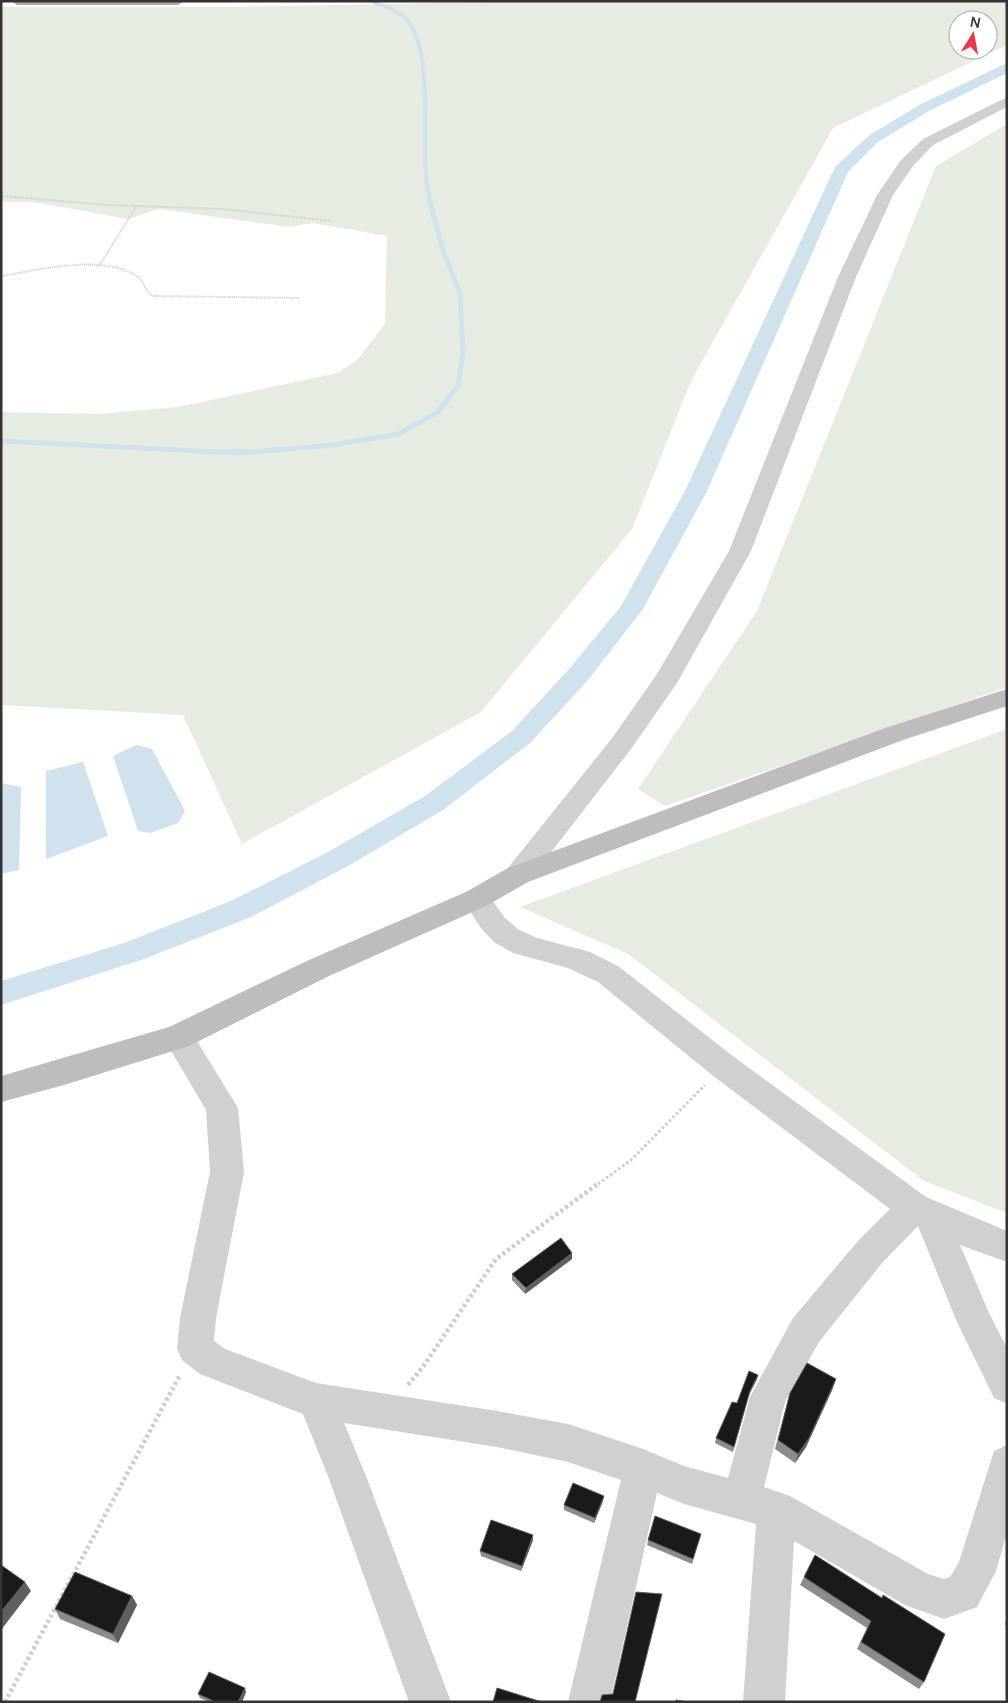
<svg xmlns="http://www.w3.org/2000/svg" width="1008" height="1703" viewBox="0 0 1008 1703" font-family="Manrope,sans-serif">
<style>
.green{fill:#e6ecdf;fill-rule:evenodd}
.water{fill:#cfe2ee}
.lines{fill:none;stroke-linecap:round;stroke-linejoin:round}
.stream-far2{stroke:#cfe2ee;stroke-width:4}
.stream-far1{stroke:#cfe2ee;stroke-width:5}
.stream{stroke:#cfe2ee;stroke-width:6}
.canal{fill:#cfe2ee;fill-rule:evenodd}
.path-far2{stroke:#cdcdcd;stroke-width:2;stroke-dasharray:1 1;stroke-linecap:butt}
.path-far1{stroke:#cdcdcd;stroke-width:3;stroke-dasharray:2.5 2.5;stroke-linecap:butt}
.path{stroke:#cdcdcd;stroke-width:4.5;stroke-dasharray:3 3;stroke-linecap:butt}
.street{fill:#d0d0d0;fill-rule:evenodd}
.secondary{fill:#bdbdbd;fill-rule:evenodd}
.primary{fill:#ababab;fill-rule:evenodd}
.wall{fill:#8c8c8c}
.shaded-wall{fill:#5f5f5f}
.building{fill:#1a1a1a;stroke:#5f5f5f}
</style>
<rect width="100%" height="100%" fill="#fff"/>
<g class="green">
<path d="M 554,1 L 1007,1 L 1007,45 L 833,128 L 691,381 L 632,529 L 481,712 L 242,844 L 183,715 L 1,705 L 1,412 L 98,414 L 178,407 L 338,373 L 358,359 L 385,324 L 387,236 L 313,223 L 289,227 L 159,209 L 128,219 L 34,202 L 1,202 L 1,7 L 227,7 ZM 958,20 L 988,20 L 988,50 L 958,50 Z"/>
<path d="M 1007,124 L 1007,687 L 665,806 L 638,789 L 757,611 L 936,166 Z"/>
<path d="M 1007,729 L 1007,1213 L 924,1181 L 628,954 L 520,907 Z"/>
</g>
<g class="water">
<path d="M 136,745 L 152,749 L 185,811 L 178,823 L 150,833 L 138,831 L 113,756 Z"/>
<path d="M 83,762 L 108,836 L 46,859 L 46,771 Z"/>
<path d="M 1,783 L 21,787 L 19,870 L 1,874 Z"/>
</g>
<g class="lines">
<path class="stream-far2" d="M 372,1 C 381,6 395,9 403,16 C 439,47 417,154 430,200"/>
<path class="stream-far1" d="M 1,441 L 238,453 L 333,445 L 398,434 L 437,413 L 458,386 L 463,352 L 460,293 L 444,253 L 429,199"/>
<path class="stream" d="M 226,452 L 245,452"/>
<path class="canal" d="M 1007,63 L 1007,73 L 929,111 L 878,142 L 848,172 L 707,491 L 643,609 L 588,680 L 530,743 L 443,810 L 348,866 L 251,917 L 144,959 L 1,1005 L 1,981 L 124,943 L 231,901 L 328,852 L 425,796 L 512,731 L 570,668 L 621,606 L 685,491 L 835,167 L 868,136 L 919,105 Z"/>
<g class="path-far2">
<path d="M 1,26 L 1,30"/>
<path d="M 1,196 L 108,205 L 222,209 L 331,221"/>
<path d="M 99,266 L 136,207"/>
<path d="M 1,276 C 40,270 99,254 135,275 C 143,279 145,290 152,296 L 300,298"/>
</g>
<path class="path-far1" d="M 598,1184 L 631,1160 L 705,1085"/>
<g class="path">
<path d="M 408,1385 L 422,1368 L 496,1259 L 599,1183"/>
<path d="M 5,1702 L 180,1375"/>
</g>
<g class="street">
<path d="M 1007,97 L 1007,107 L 933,145 L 913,166 L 893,195 L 856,277 L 751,551 L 677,683 L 631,749 L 528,882 L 518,885 L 508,882 L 504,875 L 508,868 L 613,737 L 657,674 L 729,551 L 838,277 L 877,195 L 901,160 L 923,139 Z"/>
<path d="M 476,889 L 486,892 L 505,918 L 519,930 L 537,938 L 590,952 L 618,966 L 734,1057 L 926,1197 L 1007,1231 L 1007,1262 L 960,1245 L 989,1313 L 1007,1348 L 1007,1404 L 994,1398 L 957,1322 L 918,1226 L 882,1263 L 819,1342 L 785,1402 L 764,1487 L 790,1496 L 928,1574 L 944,1579 L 950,1577 L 959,1562 L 994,1451 L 1007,1445 L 1007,1533 L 996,1571 L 977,1607 L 944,1619 L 905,1605 L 794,1541 L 785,1702 L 743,1702 L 756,1524 L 684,1504 L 657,1493 L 610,1702 L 568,1702 L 621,1480 L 568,1462 L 497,1447 L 344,1423 L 366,1476 L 451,1702 L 409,1702 L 328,1476 L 303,1414 L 200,1374 L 182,1360 L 177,1348 L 180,1318 L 210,1172 L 206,1110 L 163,1037 L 167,1028 L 178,1025 L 189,1028 L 238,1108 L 244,1172 L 216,1318 L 214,1341 L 225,1349 L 316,1383 L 497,1411 L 568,1424 L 643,1449 L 684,1466 L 728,1478 L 750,1397 L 793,1318 L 858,1241 L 890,1209 L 712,1075 L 598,982 L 568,968 L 513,953 L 494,942 L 481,928 L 462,899 L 466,892 Z"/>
</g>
<path class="secondary" d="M 1007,689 L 1007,706 L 903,740 L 528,882 L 486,906 L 329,976 L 189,1046 L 64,1085 L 1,1102 L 1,1076 L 169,1027 L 309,960 L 466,892 L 508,868 L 885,728 Z"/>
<path class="primary" d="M 11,1 L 184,1 L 178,5 L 17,5 Z"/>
</g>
<g class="wall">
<path d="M 572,1253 L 572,1259 L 525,1294 L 512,1280 L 512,1274 Z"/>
<path d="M 758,1375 L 757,1380 L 748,1397 L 733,1452 L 715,1443 L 716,1438 L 737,1403 Z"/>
<path d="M 833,1388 L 806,1447 L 795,1463 L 775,1449 L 790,1393 Z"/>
<path d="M 603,1501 L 594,1523 L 564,1510 L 564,1505 Z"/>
<path d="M 701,1534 L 692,1564 L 647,1545 L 648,1540 Z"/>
<path d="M 533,1540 L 521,1571 L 481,1556 L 480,1551 Z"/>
<path d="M 815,1555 L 924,1682 L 919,1689 L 857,1649 L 867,1628 L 800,1585 Z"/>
<path d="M 132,1596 L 137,1605 L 118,1643 L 60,1619 L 55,1609 Z"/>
<path d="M 1007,1616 L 1007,1626 L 1005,1625 Z"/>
<path d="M 246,1692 L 242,1702 L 209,1702 L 200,1698 L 198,1694 Z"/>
</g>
<g class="shaded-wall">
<path d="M 572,1253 L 572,1259 L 525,1294 L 526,1288 Z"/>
<path d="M 836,1379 L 833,1388 L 806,1447 L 795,1463 L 798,1454 Z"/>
<path d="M 604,1496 L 603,1501 L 594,1523 L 595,1518 Z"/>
<path d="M 533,1535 L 533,1540 L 521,1571 L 522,1566 Z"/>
<path d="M 25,1582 L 31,1591 L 1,1630 L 1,1612 Z"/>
<path d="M 132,1596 L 137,1605 L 118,1643 L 113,1634 Z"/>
<path d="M 245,1688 L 246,1692 L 242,1702 L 238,1702 Z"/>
</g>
<g class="building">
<path d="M 561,1238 L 572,1253 L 526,1288 L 512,1274 Z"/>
<path d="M 807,1363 L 836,1379 L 809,1438 L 798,1454 L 778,1440 L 790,1393 Z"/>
<path d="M 749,1371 L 758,1375 L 750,1391 L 734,1447 L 716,1438 L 732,1402 L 737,1403 Z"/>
<path d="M 573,1483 L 604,1496 L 595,1518 L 564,1505 Z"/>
<path d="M 655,1516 L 701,1534 L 693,1559 L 648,1540 Z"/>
<path d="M 491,1520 L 533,1535 L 522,1566 L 480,1551 Z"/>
<path d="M 815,1555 L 882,1598 L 883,1595 L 945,1634 L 924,1682 L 861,1642 L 871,1621 L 804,1577 Z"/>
<path d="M 1,1565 L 25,1582 L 1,1612 Z"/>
<path d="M 75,1572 L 132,1596 L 113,1634 L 55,1609 Z"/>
<path d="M 636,1592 L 662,1594 L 635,1702 L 600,1702 L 602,1695 L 613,1694 Z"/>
<path d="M 209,1672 L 245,1688 L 238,1702 L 216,1702 L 198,1694 Z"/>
<path d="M 497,1688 L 542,1702 L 493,1702 Z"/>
<path d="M 676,1700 L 687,1702 L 676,1702 Z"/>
</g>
<rect width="1008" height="1703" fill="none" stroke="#333333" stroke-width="5"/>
<g transform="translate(973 35) rotate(11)"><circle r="24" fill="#ffffff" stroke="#adadad"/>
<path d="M0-4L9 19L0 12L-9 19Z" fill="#e63946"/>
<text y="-8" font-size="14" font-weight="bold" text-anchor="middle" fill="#333333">N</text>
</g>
</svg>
